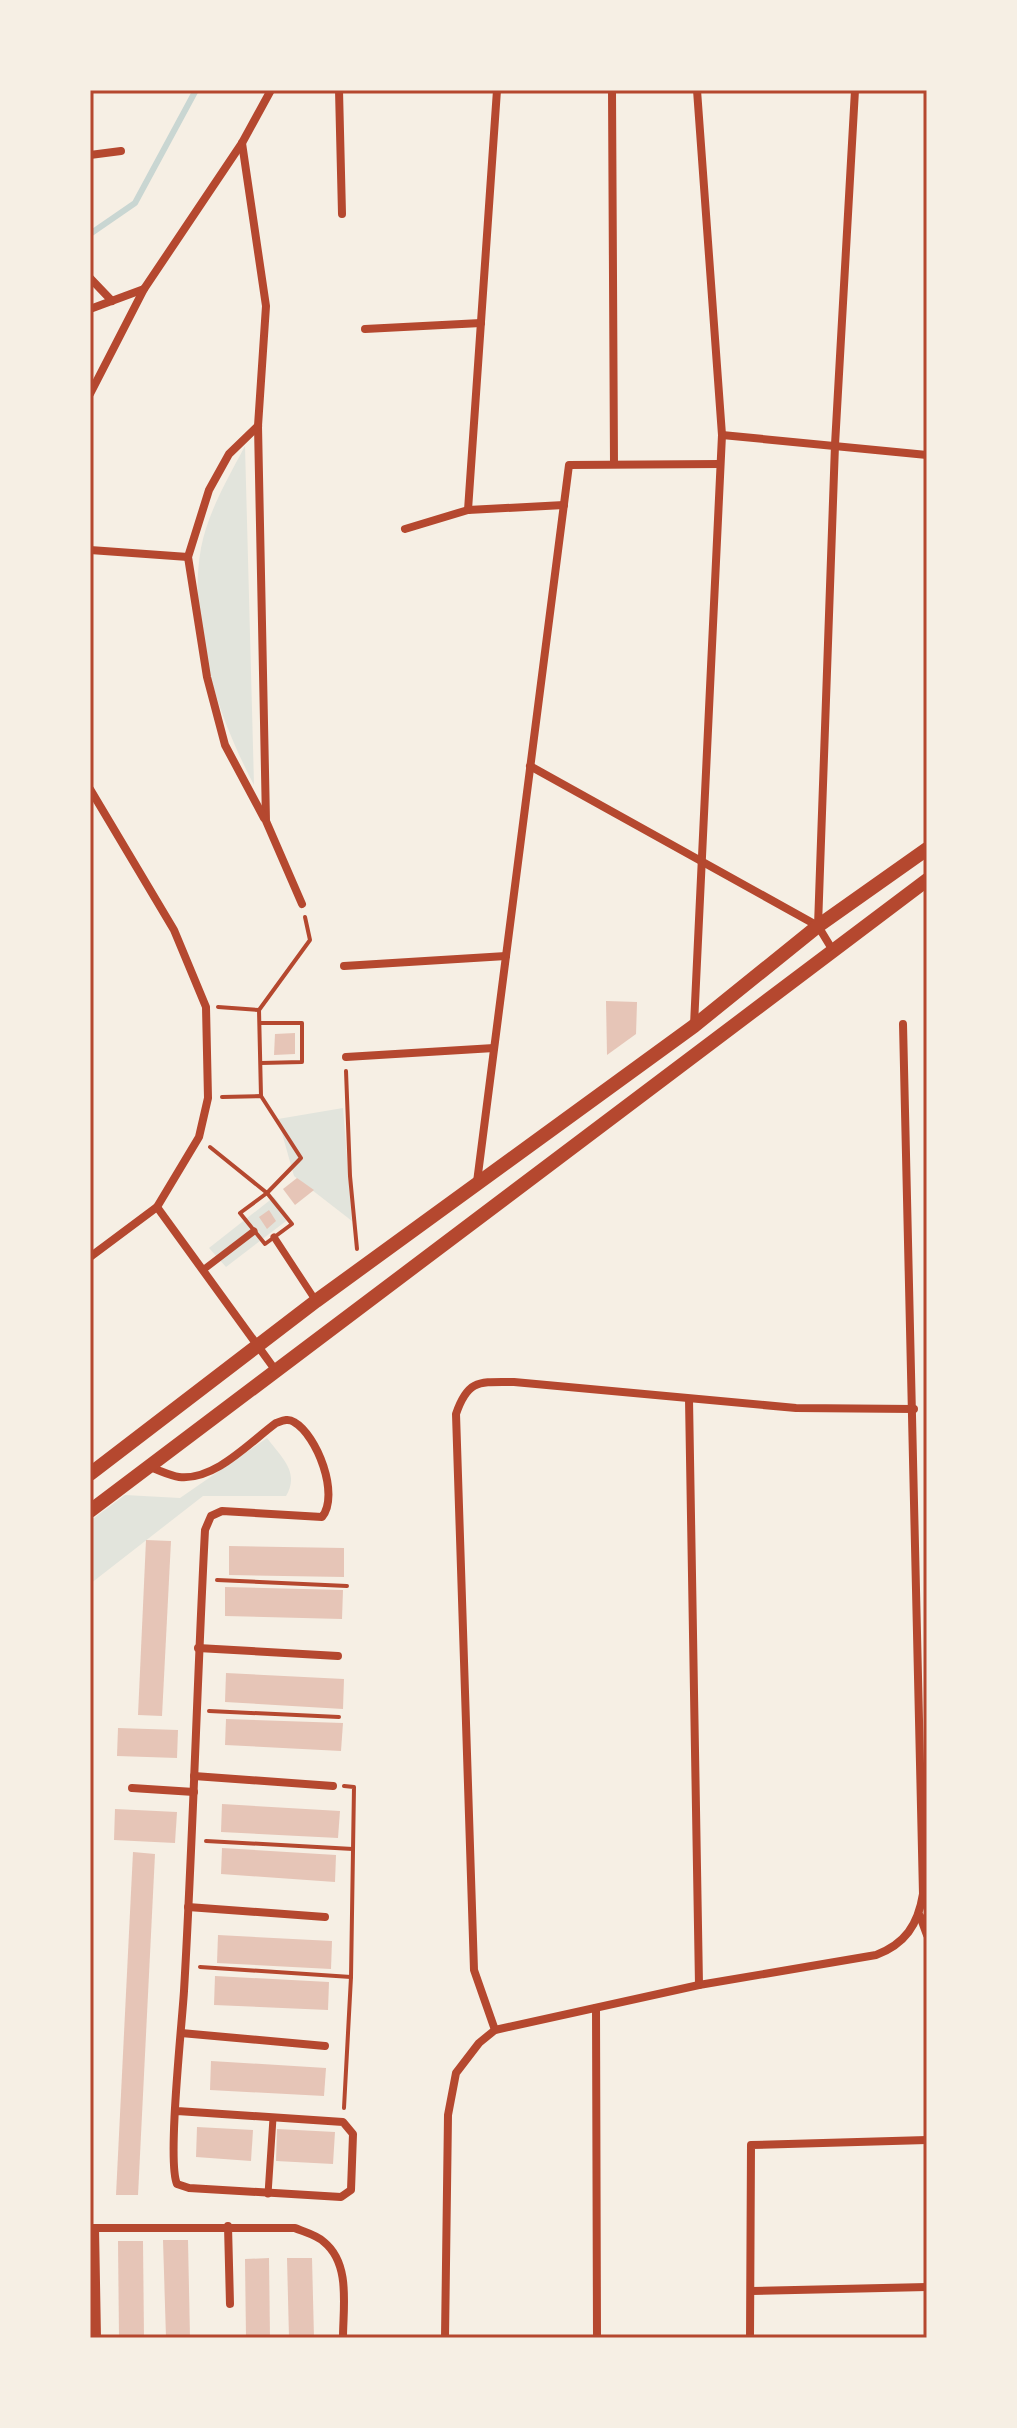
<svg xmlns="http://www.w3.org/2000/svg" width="1017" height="2428" viewBox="0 0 1017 2428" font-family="Roboto,sans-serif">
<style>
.green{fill:#e2e4dc}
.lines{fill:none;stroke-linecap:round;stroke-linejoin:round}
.stream{stroke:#c9d6d2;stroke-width:6}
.building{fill:#e6c5b7}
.path{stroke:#b5482f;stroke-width:4}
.pedestrian{stroke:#b5482f;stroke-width:7}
.minor{stroke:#b5482f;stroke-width:8}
.secondary{stroke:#b5482f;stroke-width:14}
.neatline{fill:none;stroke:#b5482f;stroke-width:3}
</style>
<rect width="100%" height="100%" fill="#f6efe4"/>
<g class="green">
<path d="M 245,446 L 254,785 C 218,716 187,626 201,548 C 208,512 228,478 245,446 Z"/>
<path d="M 343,1108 L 352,1221 L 294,1176 L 278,1119 Z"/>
<path d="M 274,1197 L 290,1218 L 226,1267 L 209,1248 Z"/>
<path d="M 267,1438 C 282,1458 300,1472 286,1496 L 203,1496 L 90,1584 L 90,1521 L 125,1495 L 180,1498 Z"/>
</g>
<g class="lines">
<path class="stream" d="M 90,234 L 135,203 L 196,90"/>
</g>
<g class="building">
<path d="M 606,1001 L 637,1002 L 636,1034 L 607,1055 Z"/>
<path d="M 295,1033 L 295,1054 L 274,1055 L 275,1034 Z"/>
<path d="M 297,1178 L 314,1190 L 295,1205 L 283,1189 Z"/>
<path d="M 269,1210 L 276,1221 L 267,1229 L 259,1217 Z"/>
<path d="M 146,1540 L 171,1541 L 162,1716 L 138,1715 Z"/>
<path d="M 229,1546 L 344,1548 L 344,1577 L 229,1575 Z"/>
<path d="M 225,1587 L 343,1590 L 342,1619 L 225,1616 Z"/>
<path d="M 226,1673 L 344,1679 L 343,1709 L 225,1702 Z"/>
<path d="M 226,1719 L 343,1723 L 341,1751 L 225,1745 Z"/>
<path d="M 118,1728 L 178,1730 L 177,1758 L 117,1756 Z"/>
<path d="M 222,1804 L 340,1811 L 338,1838 L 221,1832 Z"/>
<path d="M 115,1809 L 177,1812 L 175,1843 L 114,1840 Z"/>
<path d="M 222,1848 L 336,1855 L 335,1882 L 221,1874 Z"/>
<path d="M 133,1852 L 155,1854 L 138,2195 L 116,2195 Z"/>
<path d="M 218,1935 L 332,1941 L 331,1969 L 217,1963 Z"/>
<path d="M 215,1976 L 329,1982 L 328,2010 L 214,2005 Z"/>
<path d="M 211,2061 L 326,2068 L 324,2096 L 210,2090 Z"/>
<path d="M 197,2127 L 253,2130 L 251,2161 L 196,2157 Z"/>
<path d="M 277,2129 L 335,2132 L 333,2164 L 276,2161 Z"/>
<path d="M 163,2240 L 188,2240 L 190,2338 L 166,2338 Z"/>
<path d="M 118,2241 L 143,2241 L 144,2338 L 119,2338 Z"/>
<path d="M 269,2258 L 270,2338 L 246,2338 L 245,2259 Z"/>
<path d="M 287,2258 L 312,2258 L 314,2338 L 289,2338 Z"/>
</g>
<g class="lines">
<g class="path">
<path d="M 218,1007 L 259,1010"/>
<path d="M 259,1010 L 310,940 L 305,917"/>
<path d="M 259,1010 L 261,1096"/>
<path d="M 260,1023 L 302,1023 L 302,1062 L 261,1063"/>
<path d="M 346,1071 L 350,1176 L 357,1249"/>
<path d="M 210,1147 L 267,1193 L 301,1158 L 261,1096 L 222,1097"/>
<path d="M 267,1193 L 292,1224 L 265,1244 L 240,1213 Z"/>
<path d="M 217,1580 L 347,1586"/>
<path d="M 209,1711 L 339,1717"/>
<path d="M 206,1841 L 353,1849"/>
<path d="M 200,1967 L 351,1977"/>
<path d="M 344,2108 L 351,1977 L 354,1787 L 344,1786"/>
</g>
<g class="pedestrian">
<path d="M 274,1237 L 316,1301"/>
<path d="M 203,1270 L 254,1231"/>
<path d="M 268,2194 L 273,2118"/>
</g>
<g class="minor">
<path d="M 339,90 L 342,214"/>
<path d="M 612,90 L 614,464"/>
<path d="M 242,143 L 266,306 L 258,426 L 266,821 L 302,904"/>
<path d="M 90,155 L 121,151"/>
<path d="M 90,278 L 112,301"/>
<path d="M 90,309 L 144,289 L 242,143 L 271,90"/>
<path d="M 365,329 L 481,323"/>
<path d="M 90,394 L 144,289"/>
<path d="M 258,426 L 229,454 L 209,490 L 188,557 L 207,677 L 225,745 L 264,818"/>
<path d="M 722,435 L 927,455"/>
<path d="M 468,510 L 497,90"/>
<path d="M 405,529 L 468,510 L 564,505"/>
<path d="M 90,550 L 188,557"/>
<path d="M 530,766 L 818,926"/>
<path d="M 90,789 L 174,930 L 206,1007 L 208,1098 L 199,1137 L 157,1207 L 90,1257"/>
<path d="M 832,949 L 818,926 L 835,445 L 855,90"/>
<path d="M 344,966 L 506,956"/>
<path d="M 694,1025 L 722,435 L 697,90"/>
<path d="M 346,1057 L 494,1048"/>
<path d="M 477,1182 L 569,465 L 720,464"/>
<path d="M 157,1207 L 276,1371"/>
<path d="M 689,1399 L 699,1985"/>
<path d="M 149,1467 C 159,1470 170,1476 179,1477 C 215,1481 250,1442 276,1423 C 282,1421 288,1418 294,1422 C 317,1435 340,1495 322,1517 L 222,1511 L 211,1516 L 205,1530 C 197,1684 193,1837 184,1991 C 182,2024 167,2162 177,2184 L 189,2188 L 341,2197 L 351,2190 L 353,2134 L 343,2122 L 177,2111"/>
<path d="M 198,1648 L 338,1656"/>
<path d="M 194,1776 L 333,1786"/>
<path d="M 132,1788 L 194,1792"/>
<path d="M 188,1907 L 325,1917"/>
<path d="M 920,1916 L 927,1935"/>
<path d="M 596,2008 L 597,2338"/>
<path d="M 495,2030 L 474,1970 L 456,1414 C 468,1379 479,1382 514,1382 L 796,1408 L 914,1409"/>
<path d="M 181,2033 L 325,2046"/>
<path d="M 228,2226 L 230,2304"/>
<path d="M 90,2228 L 295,2228 C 304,2232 317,2235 324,2242 C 351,2264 343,2307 343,2338"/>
<path d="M 95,2228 L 97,2338"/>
<path d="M 752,2291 L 927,2287"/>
<path d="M 445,2338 L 448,2115 L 456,2073 L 479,2043 L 495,2030 L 699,1985 L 876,1955 C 905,1944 918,1925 923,1894 L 903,1024"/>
<path d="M 750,2338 L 751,2145 L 927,2140"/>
</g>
<g class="secondary">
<path d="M 90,1474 L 316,1301 L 694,1026 L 818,926 L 927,849"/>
<path d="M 90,1511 L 927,880"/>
</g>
</g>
<rect width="1017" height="2428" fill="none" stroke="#f6efe4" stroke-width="184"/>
<rect x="92" y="92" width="833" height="2244" class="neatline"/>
</svg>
